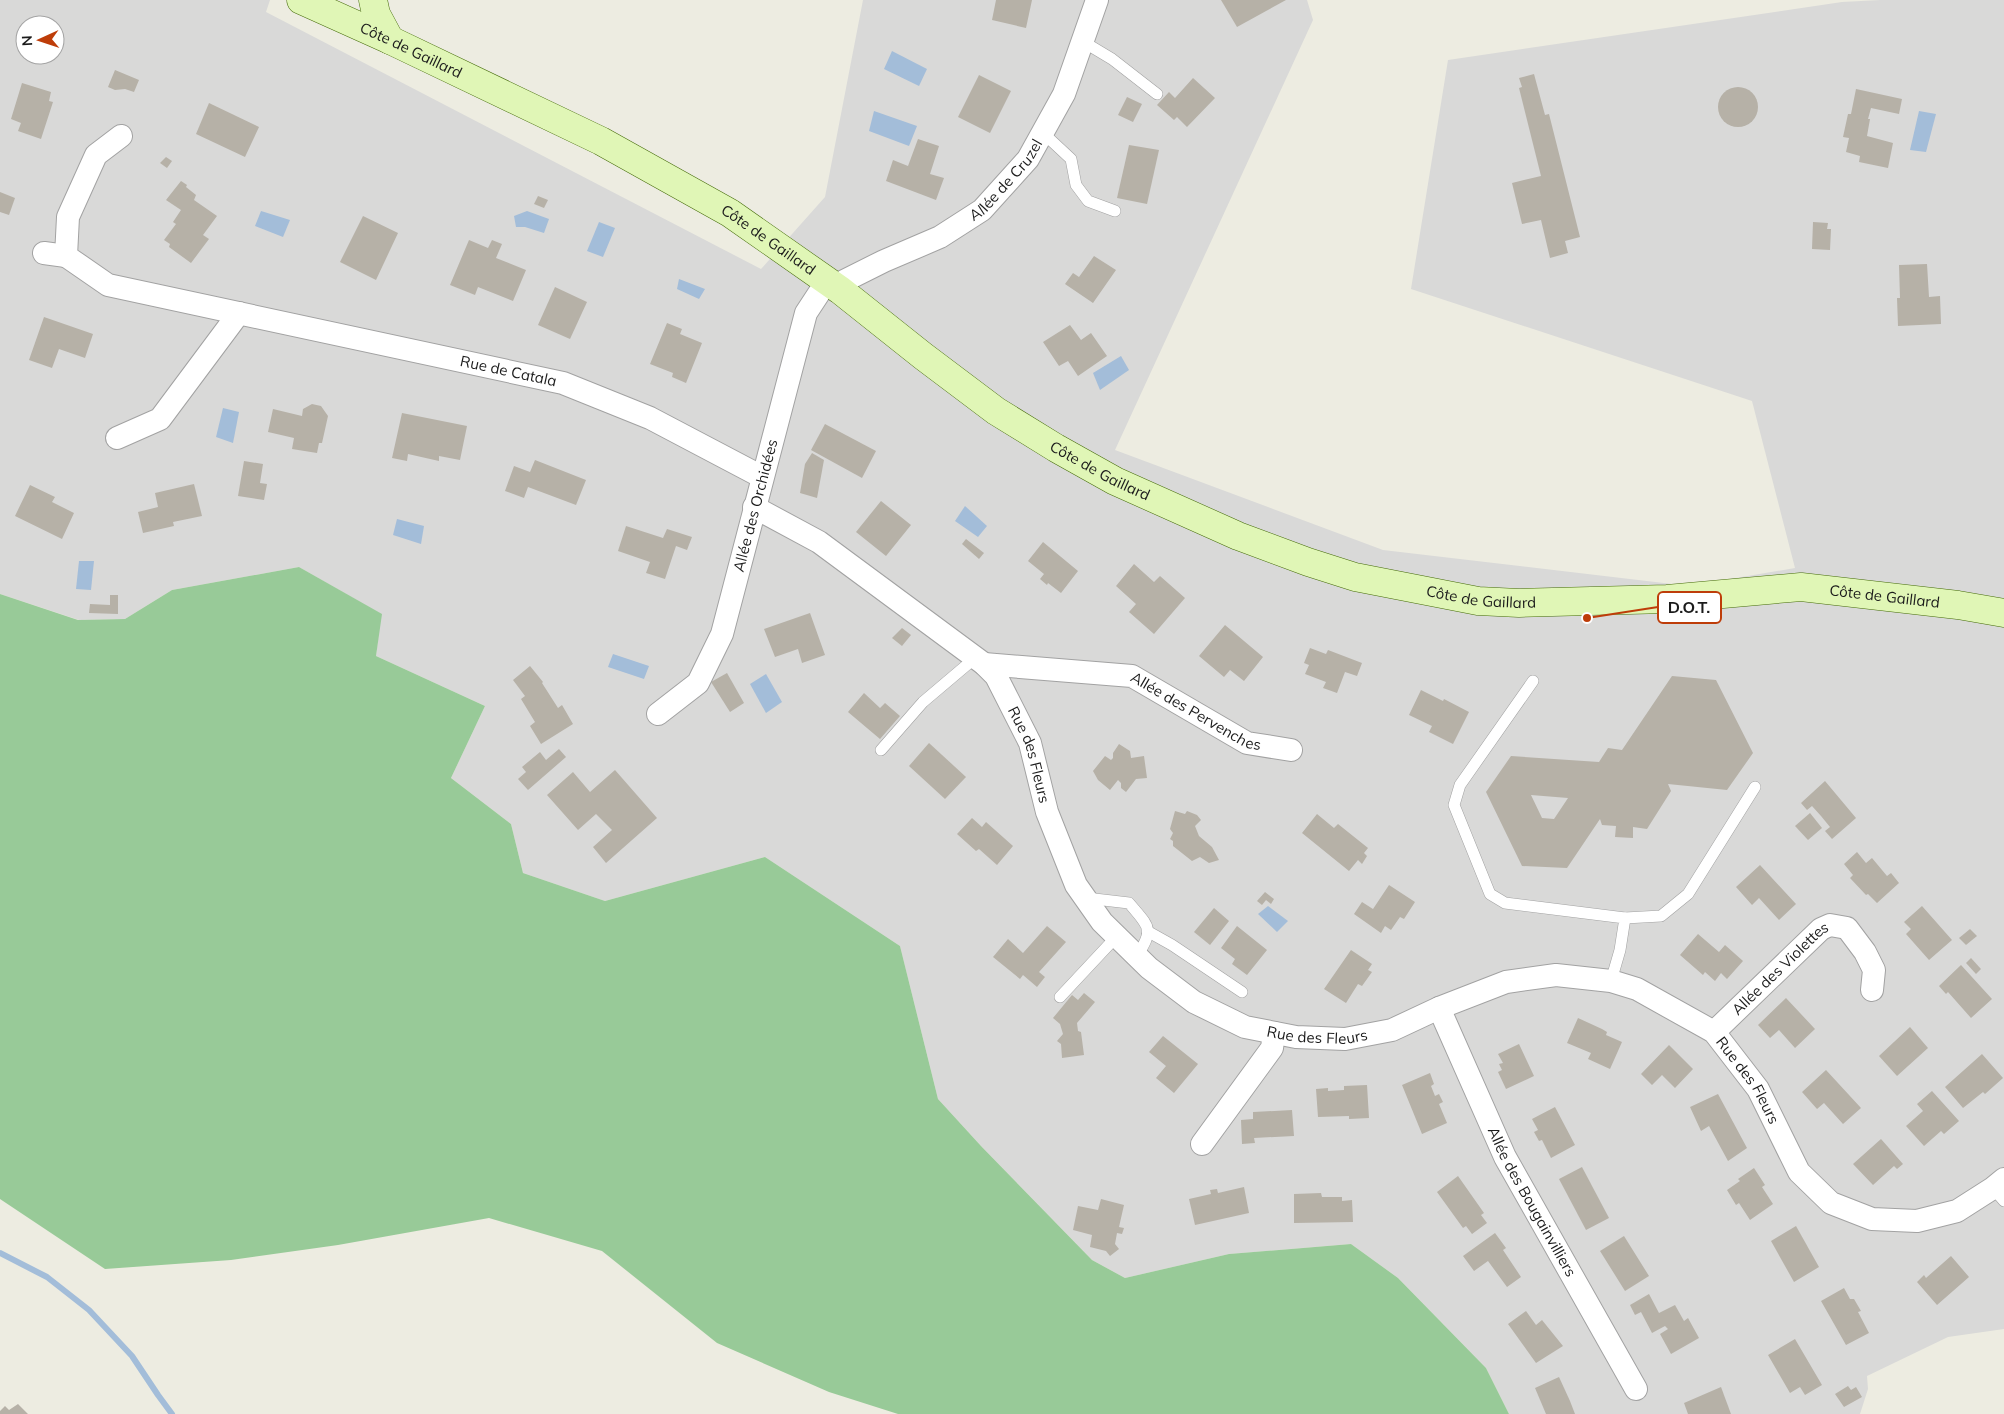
<svg xmlns="http://www.w3.org/2000/svg" width="2004" height="1414" viewBox="0 0 2004 1414" font-family="Mulish,sans-serif">
<style>
.residential{fill:#d9d9d8;fill-rule:evenodd}
.forest{fill:#98ca98}
.water{fill:#a3bdd9}
.lines{fill:none;stroke-linecap:round;stroke-linejoin:round}
.stream{stroke:#a3bdd9;stroke-width:6}
.building{fill:#b6b1a7;fill-rule:evenodd}
.lane-casing{stroke:#a2a2a2;stroke-width:12}
.street-casing{stroke:#a2a2a2;stroke-width:24}
.secondary-casing{stroke:#456b0a;stroke-width:29}
.lane{stroke:#fff;stroke-width:11}
.street{stroke:#fff;stroke-width:22}
.secondary{stroke:#e0f6b6;stroke-width:28}
.labels{text-anchor:middle;stroke-width:5;stroke-linejoin:round;paint-order:stroke}
.street-label{font-size:15px;fill:#1b1b1b;stroke:#fff}
.leader{fill:none;stroke:#be3d09;stroke-width:2}
.callout-dot{fill:#be3d09;stroke:#fff;stroke-width:2}
.callout{fill:#fff;stroke:#be3d09;stroke-width:2}
.callout-label{font-size:16px;text-anchor:middle;font-weight:bold;fill:#1b1b1b}
</style>
<rect width="100%" height="100%" fill="#edece1"/>
<path class="residential" d="M 0,0 L 270,0 L 266,12 L 761,269 L 825,197 L 863,0 L 1307,0 L 1313,20 L 1115,450 L 1383,550 L 1689,586 L 1795,568 L 1752,401 L 1411,289 L 1448,60 L 1842,2 L 1880,0 L 2004,0 L 2004,1329 L 1948,1337 L 1867,1376 L 1868,1389 L 1860,1414 L 1509,1414 L 1486,1368 L 1398,1278 L 1351,1244 L 1229,1254 L 1125,1278 L 1092,1260 L 981,1146 L 938,1099 L 900,946 L 765,857 L 605,901 L 523,873 L 511,824 L 451,778 L 485,706 L 376,656 L 381,614 L 299,567 L 172,590 L 125,619 L 79,620 L 0,594 ZM 25,25 L 55,25 L 55,55 L 25,55 Z"/>
<path class="forest" d="M 299,567 L 382,614 L 376,656 L 485,706 L 451,778 L 511,824 L 523,873 L 605,901 L 765,857 L 900,946 L 938,1099 L 981,1146 L 1092,1260 L 1125,1278 L 1229,1254 L 1351,1244 L 1398,1278 L 1486,1368 L 1509,1414 L 898,1414 L 829,1392 L 717,1343 L 602,1251 L 489,1218 L 338,1245 L 231,1260 L 105,1269 L 0,1199 L 0,594 L 78,620 L 125,619 L 172,590 Z"/>
<g class="water">
<path d="M 892,51 L 927,69 L 919,86 L 884,69 Z"/>
<path d="M 874,111 L 917,126 L 909,146 L 869,131 Z"/>
<path d="M 1919,111 L 1936,114 L 1926,152 L 1910,150 Z"/>
<path d="M 261,211 L 290,220 L 283,237 L 255,226 Z"/>
<path d="M 527,211 L 549,219 L 544,233 L 525,227 L 516,227 L 514,216 Z"/>
<path d="M 599,222 L 615,228 L 603,257 L 587,251 Z"/>
<path d="M 679,279 L 705,289 L 699,299 L 677,289 Z"/>
<path d="M 1121,356 L 1129,370 L 1100,390 L 1093,373 Z"/>
<path d="M 223,408 L 239,412 L 233,443 L 216,437 Z"/>
<path d="M 965,506 L 987,526 L 978,537 L 955,521 Z"/>
<path d="M 397,519 L 424,526 L 421,544 L 393,535 Z"/>
<path d="M 79,561 L 94,561 L 91,590 L 76,589 Z"/>
<path d="M 613,654 L 649,666 L 644,679 L 608,667 Z"/>
<path d="M 766,674 L 782,702 L 766,713 L 750,684 Z"/>
<path d="M 1268,906 L 1288,921 L 1277,932 L 1258,914 Z"/>
</g>
<g class="lines">
<path class="stream" d="M 0,1253 L 47,1277 L 89,1310 L 132,1356 L 158,1395 L 172,1414"/>
</g>
<g class="building">
<path d="M 996,0 L 1032,0 L 1026,28 L 992,20 Z"/>
<path d="M 1221,0 L 1286,0 L 1237,27 Z"/>
<path d="M 115,70 L 139,80 L 134,92 L 125,89 L 115,90 L 108,87 Z"/>
<path d="M 1534,74 L 1545,115 L 1549,114 L 1580,237 L 1565,241 L 1568,253 L 1550,258 L 1541,220 L 1522,224 L 1512,183 L 1541,176 L 1519,88 L 1522,87 L 1519,78 Z"/>
<path d="M 979,75 L 1011,91 L 990,133 L 958,117 Z"/>
<path d="M 1193,78 L 1215,98 L 1187,127 L 1177,117 L 1174,120 L 1157,105 L 1169,92 L 1175,98 Z"/>
<path d="M 22,83 L 51,92 L 49,101 L 53,102 L 41,139 L 18,131 L 21,123 L 11,119 Z"/>
<circle cx="1738" cy="107" r="20"/>
<path d="M 1856,89 L 1902,99 L 1899,114 L 1871,108 L 1868,119 L 1870,119 L 1867,136 L 1893,143 L 1888,168 L 1859,162 L 1860,156 L 1846,152 L 1849,138 L 1843,137 L 1848,114 L 1851,114 Z"/>
<path d="M 1127,97 L 1142,104 L 1133,122 L 1118,115 Z"/>
<path d="M 209,103 L 259,127 L 245,157 L 196,134 Z"/>
<path d="M 918,139 L 939,146 L 930,174 L 944,178 L 936,200 L 886,181 L 893,160 L 908,166 Z"/>
<path d="M 1129,145 L 1159,150 L 1147,204 L 1117,198 Z"/>
<path d="M 166,157 L 172,161 L 167,168 L 160,163 Z"/>
<path d="M 181,181 L 187,185 L 186,187 L 196,195 L 194,200 L 217,216 L 203,235 L 209,239 L 191,263 L 169,247 L 170,244 L 164,240 L 176,224 L 173,222 L 181,210 L 166,200 Z"/>
<path d="M 0,192 L 15,198 L 9,215 L 0,212 Z"/>
<path d="M 538,196 L 548,200 L 544,208 L 534,204 Z"/>
<path d="M 363,216 L 398,233 L 376,280 L 340,262 Z"/>
<path d="M 1813,222 L 1828,223 L 1827,229 L 1831,229 L 1830,250 L 1812,249 Z"/>
<path d="M 469,240 L 488,248 L 492,240 L 502,244 L 496,258 L 526,270 L 513,301 L 478,287 L 475,295 L 450,285 Z"/>
<path d="M 1094,256 L 1116,270 L 1093,303 L 1065,284 L 1073,273 L 1079,277 Z"/>
<path d="M 1927,264 L 1929,297 L 1940,296 L 1941,324 L 1898,326 L 1897,298 L 1900,298 L 1899,265 Z"/>
<path d="M 555,287 L 587,302 L 570,339 L 538,325 Z"/>
<path d="M 44,317 L 93,334 L 85,358 L 59,349 L 52,368 L 29,360 Z"/>
<path d="M 667,323 L 682,329 L 680,334 L 702,343 L 686,383 L 672,377 L 673,373 L 650,364 Z"/>
<path d="M 1070,325 L 1081,340 L 1091,333 L 1107,356 L 1078,376 L 1068,361 L 1059,366 L 1043,342 Z"/>
<path d="M 312,404 L 321,406 L 328,416 L 322,443 L 319,443 L 317,453 L 292,449 L 294,438 L 268,432 L 273,409 L 302,416 L 303,409 Z"/>
<path d="M 402,413 L 467,426 L 460,460 L 439,456 L 439,461 L 408,454 L 407,461 L 392,458 Z"/>
<path d="M 825,424 L 876,451 L 862,478 L 811,450 Z"/>
<path d="M 812,453 L 824,460 L 817,498 L 800,493 L 805,464 Z"/>
<path d="M 535,460 L 586,480 L 576,505 L 528,487 L 524,498 L 505,491 L 514,466 L 530,472 Z"/>
<path d="M 244,461 L 263,464 L 260,483 L 267,484 L 264,500 L 238,496 Z"/>
<path d="M 194,484 L 202,516 L 173,522 L 174,526 L 143,533 L 138,512 L 158,507 L 155,493 Z"/>
<path d="M 30,485 L 55,497 L 52,502 L 74,513 L 62,539 L 15,516 Z"/>
<path d="M 881,501 L 911,525 L 886,556 L 856,532 Z"/>
<path d="M 626,526 L 663,538 L 667,529 L 692,537 L 687,550 L 676,546 L 665,579 L 646,573 L 650,562 L 618,551 Z"/>
<path d="M 966,539 L 984,553 L 979,559 L 962,544 Z"/>
<path d="M 1043,542 L 1078,571 L 1061,593 L 1048,583 L 1047,585 L 1040,579 L 1044,574 L 1028,561 Z"/>
<path d="M 1134,564 L 1154,582 L 1160,576 L 1185,598 L 1154,634 L 1129,612 L 1136,604 L 1116,586 Z"/>
<path d="M 110,595 L 118,595 L 118,614 L 89,613 L 90,604 L 110,605 Z"/>
<path d="M 810,613 L 825,655 L 802,663 L 798,649 L 775,657 L 764,629 Z"/>
<path d="M 1225,625 L 1263,657 L 1244,681 L 1230,670 L 1224,677 L 1199,656 Z"/>
<path d="M 902,628 L 911,635 L 902,646 L 892,638 Z"/>
<path d="M 1310,648 L 1326,654 L 1328,650 L 1362,663 L 1357,676 L 1345,672 L 1337,693 L 1323,688 L 1326,682 L 1305,674 L 1309,665 L 1304,663 Z"/>
<path d="M 530,666 L 543,682 L 542,683 L 558,708 L 562,705 L 573,724 L 541,744 L 530,726 L 535,722 L 521,699 L 525,696 L 513,680 Z"/>
<path d="M 727,673 L 744,703 L 730,712 L 711,682 Z"/>
<path d="M 1672,676 L 1716,680 L 1753,753 L 1727,790 L 1668,784 L 1671,791 L 1647,829 L 1633,827 L 1633,838 L 1615,837 L 1616,826 L 1602,825 L 1600,819 L 1567,868 L 1522,866 L 1486,792 L 1511,756 L 1599,762 L 1608,748 L 1622,750 ZM 1531,795 L 1568,798 L 1554,819 L 1542,818 Z"/>
<path d="M 1421,690 L 1443,701 L 1444,699 L 1469,712 L 1453,744 L 1429,732 L 1432,726 L 1409,715 Z"/>
<path d="M 864,693 L 880,708 L 885,703 L 900,716 L 880,739 L 848,712 Z"/>
<path d="M 929,743 L 966,777 L 945,799 L 909,766 Z"/>
<path d="M 1119,744 L 1130,751 L 1131,758 L 1144,756 L 1147,778 L 1136,779 L 1126,792 L 1121,788 L 1121,783 L 1118,780 L 1110,790 L 1098,780 L 1093,771 L 1105,756 L 1111,760 L 1113,758 L 1113,753 Z"/>
<path d="M 559,749 L 566,757 L 528,790 L 518,779 L 526,772 L 522,767 L 540,752 L 546,760 Z"/>
<path d="M 615,770 L 657,818 L 606,863 L 593,847 L 612,830 L 596,814 L 578,830 L 547,795 L 573,772 L 590,792 Z"/>
<path d="M 1825,781 L 1856,818 L 1832,839 L 1825,831 L 1830,827 L 1821,816 L 1812,806 L 1807,810 L 1801,803 Z"/>
<path d="M 1175,811 L 1185,814 L 1187,811 L 1197,815 L 1201,820 L 1195,826 L 1199,836 L 1212,847 L 1219,860 L 1209,863 L 1200,857 L 1192,861 L 1173,846 L 1173,841 L 1170,839 L 1173,833 L 1170,829 Z"/>
<path d="M 1810,813 L 1822,828 L 1808,840 L 1795,826 Z"/>
<path d="M 1317,814 L 1334,828 L 1338,824 L 1368,848 L 1364,853 L 1367,856 L 1362,864 L 1358,860 L 1349,871 L 1302,833 Z"/>
<path d="M 972,818 L 982,827 L 986,822 L 1013,846 L 997,865 L 979,849 L 976,851 L 957,834 Z"/>
<path d="M 1857,852 L 1866,863 L 1872,858 L 1887,876 L 1891,873 L 1899,883 L 1877,903 L 1868,894 L 1866,895 L 1850,878 L 1853,875 L 1844,864 Z"/>
<path d="M 1760,865 L 1796,904 L 1779,920 L 1759,898 L 1752,905 L 1736,887 Z"/>
<path d="M 1389,885 L 1415,902 L 1404,919 L 1400,917 L 1391,930 L 1385,926 L 1381,933 L 1354,914 L 1362,902 L 1373,909 Z"/>
<path d="M 1265,892 L 1274,899 L 1271,904 L 1266,900 L 1262,905 L 1257,901 Z"/>
<path d="M 1922,906 L 1952,940 L 1929,960 L 1906,934 L 1911,929 L 1904,922 Z"/>
<path d="M 1214,908 L 1229,921 L 1210,945 L 1194,932 Z"/>
<path d="M 1047,926 L 1066,942 L 1039,972 L 1045,977 L 1037,987 L 1023,975 L 1020,979 L 993,957 L 1008,939 L 1023,953 Z"/>
<path d="M 1237,926 L 1267,950 L 1247,975 L 1232,964 L 1235,959 L 1221,948 Z"/>
<path d="M 1970,929 L 1977,936 L 1966,945 L 1959,938 Z"/>
<path d="M 1698,934 L 1719,952 L 1725,945 L 1743,961 L 1727,979 L 1721,973 L 1715,981 L 1705,972 L 1703,975 L 1680,955 Z"/>
<path d="M 1351,950 L 1372,964 L 1368,970 L 1372,972 L 1362,986 L 1358,984 L 1346,1003 L 1324,989 Z"/>
<path d="M 1971,958 L 1981,969 L 1976,974 L 1966,963 Z"/>
<path d="M 1961,965 L 1992,999 L 1971,1018 L 1948,992 L 1946,994 L 1939,986 Z"/>
<path d="M 1084,993 L 1095,1002 L 1077,1023 L 1078,1031 L 1081,1032 L 1084,1055 L 1062,1058 L 1061,1044 L 1057,1041 L 1063,1034 L 1060,1024 L 1053,1018 L 1072,995 L 1078,1000 Z"/>
<path d="M 1786,998 L 1815,1029 L 1795,1048 L 1779,1030 L 1770,1038 L 1758,1025 Z"/>
<path d="M 1578,1018 L 1602,1029 L 1607,1032 L 1606,1035 L 1622,1042 L 1610,1069 L 1588,1059 L 1591,1053 L 1567,1043 Z"/>
<path d="M 1910,1027 L 1928,1048 L 1897,1076 L 1879,1056 Z"/>
<path d="M 1163,1036 L 1198,1064 L 1174,1093 L 1156,1078 L 1166,1066 L 1149,1052 Z"/>
<path d="M 1519,1044 L 1534,1076 L 1506,1089 L 1498,1072 L 1502,1070 L 1499,1064 L 1503,1063 L 1498,1054 Z"/>
<path d="M 1669,1045 L 1693,1069 L 1675,1088 L 1662,1075 L 1652,1085 L 1641,1074 Z"/>
<path d="M 1982,1054 L 2003,1078 L 1985,1094 L 1983,1092 L 1963,1108 L 1945,1087 Z"/>
<path d="M 1826,1070 L 1861,1108 L 1843,1124 L 1824,1103 L 1817,1109 L 1802,1092 Z"/>
<path d="M 1430,1073 L 1434,1084 L 1431,1086 L 1435,1096 L 1439,1094 L 1443,1102 L 1439,1104 L 1447,1123 L 1422,1134 L 1402,1085 Z"/>
<path d="M 1367,1085 L 1369,1118 L 1349,1119 L 1349,1116 L 1318,1117 L 1316,1089 L 1328,1088 L 1328,1091 L 1344,1090 L 1344,1086 Z"/>
<path d="M 1932,1091 L 1959,1121 L 1944,1134 L 1941,1131 L 1924,1146 L 1906,1126 L 1923,1111 L 1917,1104 Z"/>
<path d="M 1718,1094 L 1747,1148 L 1728,1161 L 1709,1126 L 1701,1131 L 1690,1107 Z"/>
<path d="M 1555,1107 L 1575,1145 L 1551,1158 L 1542,1140 L 1539,1141 L 1534,1132 L 1538,1130 L 1532,1119 Z"/>
<path d="M 1292,1110 L 1294,1136 L 1254,1138 L 1255,1143 L 1242,1144 L 1241,1120 L 1253,1119 L 1253,1112 Z"/>
<path d="M 1881,1139 L 1903,1164 L 1897,1169 L 1894,1166 L 1873,1185 L 1853,1164 Z"/>
<path d="M 1582,1167 L 1609,1218 L 1586,1230 L 1559,1179 Z"/>
<path d="M 1754,1168 L 1765,1185 L 1762,1187 L 1773,1204 L 1750,1220 L 1739,1203 L 1736,1205 L 1727,1190 L 1740,1181 L 1738,1179 Z"/>
<path d="M 1458,1176 L 1484,1213 L 1481,1215 L 1487,1223 L 1472,1234 L 1466,1226 L 1463,1228 L 1437,1192 Z"/>
<path d="M 1244,1187 L 1249,1213 L 1195,1225 L 1189,1199 L 1211,1194 L 1210,1190 L 1217,1189 L 1218,1193 Z"/>
<path d="M 1321,1193 L 1322,1197 L 1342,1197 L 1342,1201 L 1352,1200 L 1353,1222 L 1294,1223 L 1294,1194 Z"/>
<path d="M 1101,1199 L 1124,1205 L 1119,1227 L 1124,1228 L 1122,1234 L 1117,1233 L 1115,1244 L 1119,1249 L 1110,1256 L 1106,1251 L 1090,1247 L 1092,1235 L 1073,1230 L 1078,1206 L 1098,1210 Z"/>
<path d="M 1796,1226 L 1819,1267 L 1794,1282 L 1771,1241 Z"/>
<path d="M 1495,1233 L 1506,1248 L 1503,1250 L 1521,1277 L 1507,1287 L 1488,1261 L 1474,1271 L 1463,1256 Z"/>
<path d="M 1624,1236 L 1649,1276 L 1625,1291 L 1600,1251 Z"/>
<path d="M 1951,1256 L 1969,1277 L 1937,1305 L 1917,1282 L 1924,1275 L 1926,1278 Z"/>
<path d="M 1844,1288 L 1850,1299 L 1854,1299 L 1861,1311 L 1858,1312 L 1869,1333 L 1846,1345 L 1821,1301 Z"/>
<path d="M 1649,1294 L 1659,1313 L 1675,1305 L 1684,1321 L 1688,1318 L 1699,1338 L 1671,1354 L 1660,1334 L 1668,1329 L 1665,1326 L 1652,1333 L 1641,1312 L 1635,1315 L 1630,1305 Z"/>
<path d="M 1526,1311 L 1536,1325 L 1542,1320 L 1563,1346 L 1536,1363 L 1508,1324 Z"/>
<path d="M 1795,1339 L 1822,1385 L 1805,1395 L 1800,1387 L 1790,1393 L 1768,1355 Z"/>
<path d="M 1559,1377 L 1570,1401 L 1575,1414 L 1546,1414 L 1535,1388 Z"/>
<path d="M 1848,1386 L 1851,1390 L 1856,1387 L 1862,1397 L 1844,1407 L 1835,1394 Z"/>
<path d="M 1721,1387 L 1731,1414 L 1688,1414 L 1684,1403 Z"/>
<path d="M 18,1404 L 28,1414 L 0,1414 L 0,1411 L 5,1406 L 9,1410 Z"/>
</g>
<g class="lines">
<g class="lane-casing">
<g id="lane">
<path d="M 1082,41 L 1112,59 L 1157,94"/>
<path d="M 1042,132 L 1071,159 L 1076,185 L 1088,201 L 1115,211"/>
<path d="M 1533,681 L 1460,785 L 1454,805 L 1490,894 L 1505,903 L 1625,918 L 1620,950 L 1611,981"/>
<path d="M 881,750 L 923,702 L 975,658"/>
<path d="M 1086,898 L 1129,903 C 1149,927 1155,928 1137,956"/>
<path d="M 1625,918 L 1661,916 L 1688,894 L 1755,787"/>
<path d="M 1147,931 L 1172,945 L 1242,992"/>
<path d="M 1060,997 L 1117,936"/>
<path d="M 1993,1188 L 2004,1201"/>
</g>
</g>
<g class="street-casing">
<g id="street">
<path id="s1" d="M 121,136 L 96,155 L 68,217 L 66,256 L 108,285 L 563,383 L 650,418 L 762,477"/>
<path d="M 44,253 L 66,256"/>
<path id="s2" d="M 834,286 L 884,261 L 940,237 L 982,210 L 1028,159 L 1064,94 L 1097,0"/>
<path d="M 117,438 L 160,419 L 239,313"/>
<path id="s3" d="M 754,507 L 819,542 L 984,664 L 996,676 L 1030,743 L 1047,812 L 1076,885 L 1102,922 L 1149,968 L 1194,1002 L 1245,1027 L 1296,1037 L 1345,1039 L 1392,1030 L 1439,1008 L 1506,982 L 1556,975 L 1611,981 L 1637,989 L 1714,1032 L 1758,1089 L 1799,1172 L 1831,1203 L 1872,1219 L 1917,1221 L 1957,1211 L 1993,1188 L 2004,1179"/>
<path id="s4" d="M 984,664 L 1132,676 L 1247,743 L 1291,750"/>
<path id="s5" d="M 658,714 L 698,683 L 722,634 L 806,313 L 827,281"/>
<path id="s6" d="M 1439,1008 L 1505,1157 L 1636,1389"/>
<path id="s7" d="M 1714,1032 L 1821,929 L 1830,925 L 1847,928 L 1865,952 L 1874,970 L 1872,990"/>
<path d="M 1202,1144 L 1272,1048 L 1274,1033"/>
</g>
</g>
<g class="secondary-casing">
<g id="secondary">
<path id="s8" d="M 301,0 L 390,40 L 601,141 L 730,213 L 840,290 L 923,356 L 996,411 L 1056,448 L 1115,481 L 1238,536 L 1308,562 L 1355,577 L 1478,601 L 1519,603 L 1667,599 L 1801,587 L 1958,605 L 2004,613"/>
<path d="M 373,0 L 376,14 L 390,40"/>
</g>
</g>
<use href="#lane" class="lane"/>
<use href="#street" class="street"/>
<use href="#secondary" class="secondary"/>
</g>
<g class="labels">
<g class="street-label">
<text dy="5" stroke="none"><textPath href="#s8" startOffset="121">Côte de Gaillard</textPath></text>
<text dy="5" stroke="none"><textPath href="#s2" startOffset="205">Allée de Cruzel</textPath></text>
<text dy="5" stroke="none"><textPath href="#s8" startOffset="526">Côte de Gaillard</textPath></text>
<text dy="5" stroke="none"><textPath href="#s1" startOffset="599">Rue de Catala</textPath></text>
<text dy="5" stroke="none"><textPath href="#s8" startOffset="931">Côte de Gaillard</textPath></text>
<text dy="5" stroke="none"><textPath href="#s5" startOffset="238">Allée des Orchidées</textPath></text>
<text dy="5" stroke="none"><textPath href="#s8" startOffset="1336">Côte de Gaillard</textPath></text>
<text dy="5" stroke="none"><textPath href="#s8" startOffset="1741">Côte de Gaillard</textPath></text>
<text dy="5" stroke="none"><textPath href="#s4" startOffset="222">Allée des Pervenches</textPath></text>
<text dy="5" stroke="none"><textPath href="#s3" startOffset="382">Rue des Fleurs</textPath></text>
<text dy="5" stroke="none"><textPath href="#s7" startOffset="92">Allée des Violettes</textPath></text>
<text dy="5" stroke="none"><textPath href="#s3" startOffset="818">Rue des Fleurs</textPath></text>
<text dy="5" stroke="none"><textPath href="#s3" startOffset="1298">Rue des Fleurs</textPath></text>
<text dy="5" stroke="none"><textPath href="#s6" startOffset="215">Allée des Bougainvilliers</textPath></text>
</g>
</g>
<path class="leader" d="M1587 618L1658 607"/>
<circle class="callout-dot" cx="1587" cy="618" r="5"/>
<rect class="callout" x="1658" y="592" width="63" height="31" rx="5"/>
<g class="callout-label">
<text x="1689" y="613">D.O.T.</text>
</g>
<g transform="translate(40 40) rotate(267)"><circle r="24" fill="#ffffff" stroke="#a4a4a4"/>
<path d="M0-4L9 19L0 12L-9 19Z" fill="#be3d09"/>
<text y="-8" font-size="14" font-weight="bold" text-anchor="middle" fill="#1b1b1b">N</text>
</g>
</svg>
